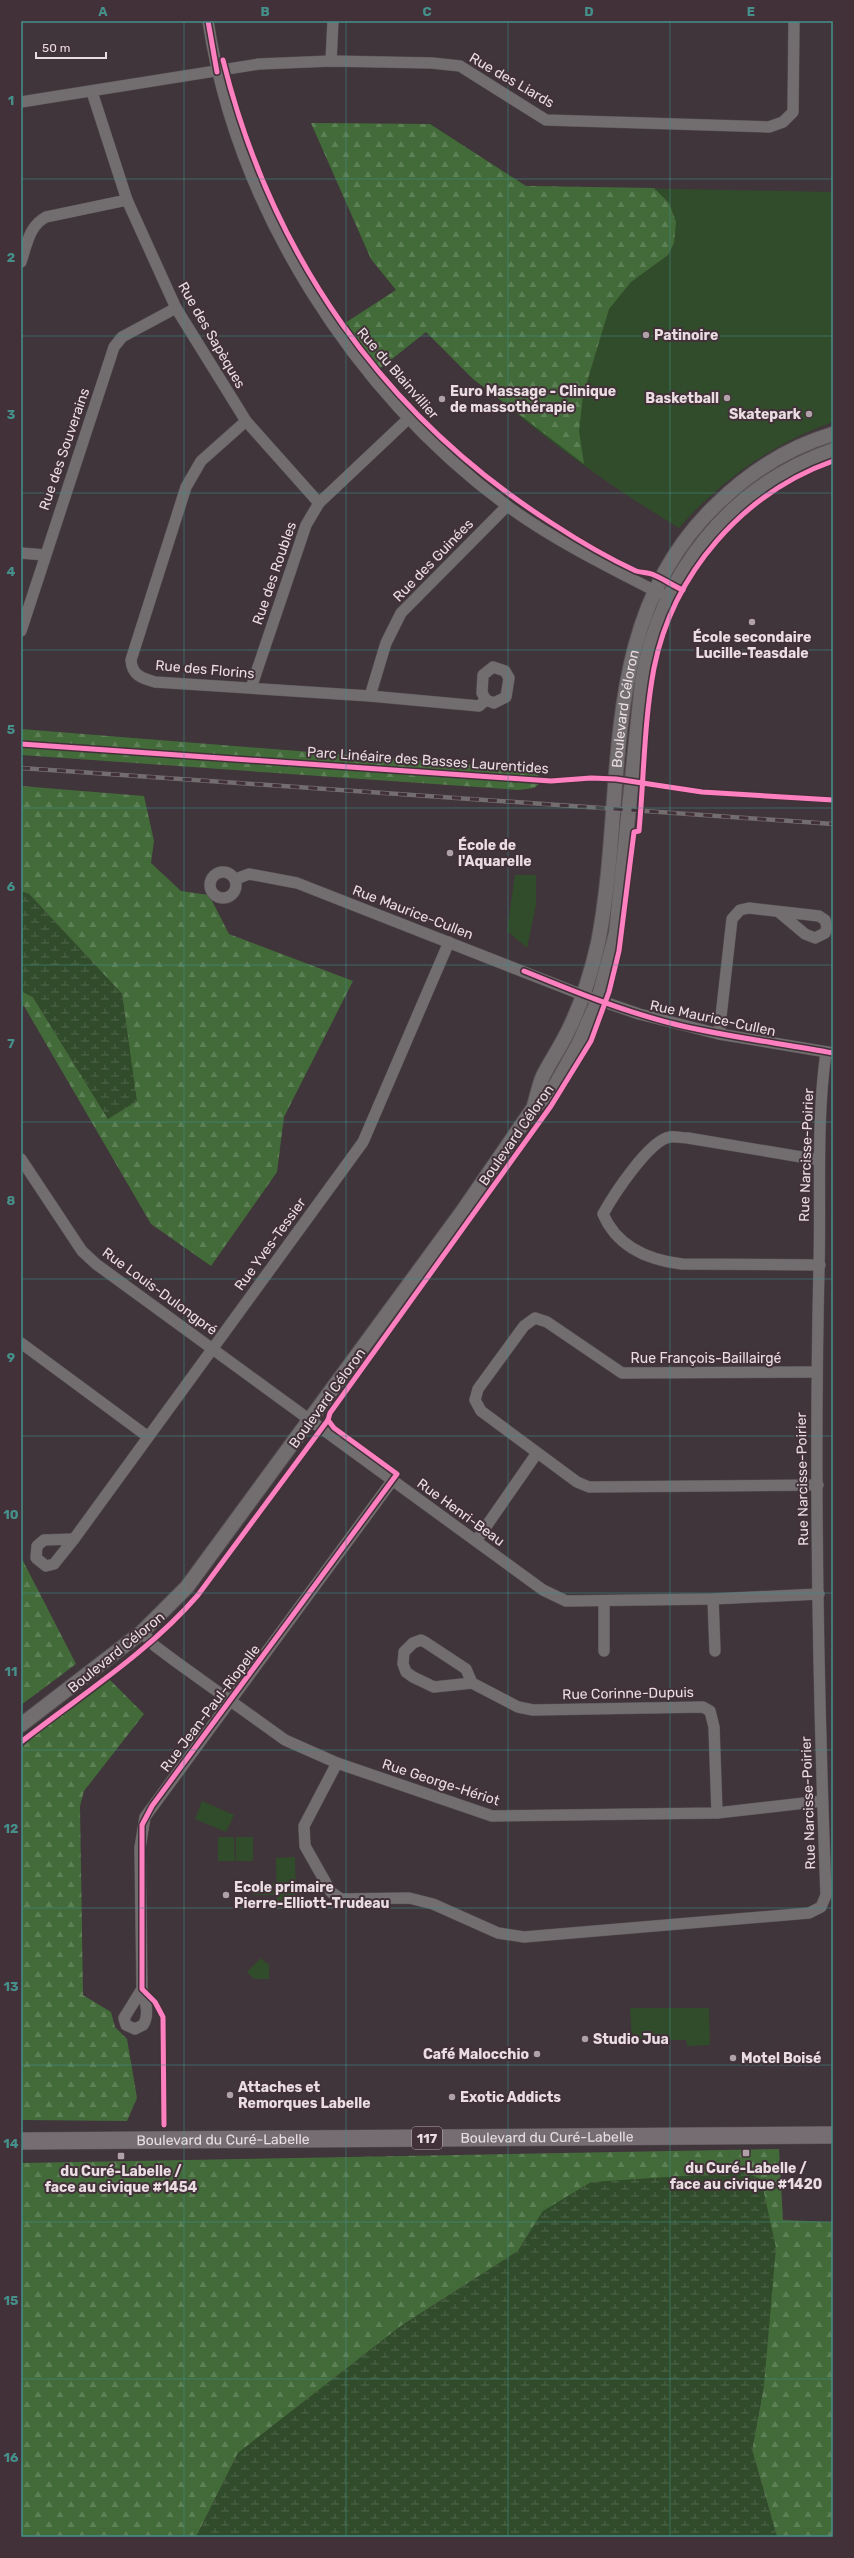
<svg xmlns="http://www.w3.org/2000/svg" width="854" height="2558" viewBox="0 0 854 2558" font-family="Rubik,sans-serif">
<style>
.green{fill:#314c2a}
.forest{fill:url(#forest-firs)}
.wetland{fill:url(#wetland-marsh)}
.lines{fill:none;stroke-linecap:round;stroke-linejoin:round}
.minor-casing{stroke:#595155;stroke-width:12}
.tertiary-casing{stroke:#595155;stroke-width:16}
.primary-casing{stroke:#595155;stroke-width:18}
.minor{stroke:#726e70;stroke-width:11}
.tertiary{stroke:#726e70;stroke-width:14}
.primary{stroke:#756d71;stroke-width:17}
.rail-casing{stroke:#736d70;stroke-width:4.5}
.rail{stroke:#433139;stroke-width:3;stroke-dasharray:9;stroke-linecap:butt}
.cycleway-casing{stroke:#433139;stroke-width:8}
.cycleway{stroke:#ff80c0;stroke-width:5}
.grid{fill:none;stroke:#46908b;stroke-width:1;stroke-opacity:0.55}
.poi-dot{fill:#aea2a7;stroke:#433139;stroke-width:1.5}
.labels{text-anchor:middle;stroke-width:4;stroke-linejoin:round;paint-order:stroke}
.shield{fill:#433139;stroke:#b7a9af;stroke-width:1}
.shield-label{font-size:13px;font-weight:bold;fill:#e9dde2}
.street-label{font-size:14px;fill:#e9dde2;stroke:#433139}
.poi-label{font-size:14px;font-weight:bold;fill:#e9dde2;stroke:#433139;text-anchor:start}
.neatline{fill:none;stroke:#46908b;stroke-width:1.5}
.grid-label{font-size:13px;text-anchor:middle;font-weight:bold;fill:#46908b}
</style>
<defs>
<pattern id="forest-firs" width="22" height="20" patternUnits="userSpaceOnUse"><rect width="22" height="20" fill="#436b3a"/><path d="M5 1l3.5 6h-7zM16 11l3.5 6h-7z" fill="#5e8056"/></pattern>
<pattern id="wetland-marsh" width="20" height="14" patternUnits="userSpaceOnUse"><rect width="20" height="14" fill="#314c2a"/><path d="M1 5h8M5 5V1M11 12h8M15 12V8" fill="none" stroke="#4f6549"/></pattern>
</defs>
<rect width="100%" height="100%" fill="#3f353a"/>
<g class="green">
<path d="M 311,123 L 430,124 L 526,186 L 833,192 L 833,422 C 772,444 722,479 679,528 C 588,473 501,407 426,332 L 378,370 L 342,325 L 396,290 L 371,259 Z"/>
<path d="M 515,875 L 536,875 L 536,905 L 527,948 L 507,931 Z"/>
<path d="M 202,1801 L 234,1815 L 226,1832 L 195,1819 Z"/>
<path d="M 218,1837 L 234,1837 L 235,1861 L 218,1861 Z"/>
<rect x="236" y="1837" width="17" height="24"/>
<path d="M 295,1857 L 296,1900 L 277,1901 L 276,1858 Z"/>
<rect x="253" y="1883" width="22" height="12"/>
<path d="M 261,1958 L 269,1965 L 269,1979 L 254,1979 L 247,1972 Z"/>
<path d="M 630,2008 L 709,2008 L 710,2045 L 687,2046 L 686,2040 L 661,2040 L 661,2035 L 647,2035 L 647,2040 L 632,2041 Z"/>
</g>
<g class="forest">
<path d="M 311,123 L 430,124 L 526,186 L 654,188 L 669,203 L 676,222 L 674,243 L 668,255 L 631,282 L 609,309 L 583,395 L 579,431 L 584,464 L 473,379 L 426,332 L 378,370 L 342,325 L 396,290 L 371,259 Z"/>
<path d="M 21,729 L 538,770 L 539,784 L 534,788 L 519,790 L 21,755 Z"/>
<path d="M 21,786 L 144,796 L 154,841 L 151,863 L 181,891 L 209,895 L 229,934 L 353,981 L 284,1117 L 277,1172 L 211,1266 L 151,1224 L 24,1006 L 21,1007 L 21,991 L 33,997 L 108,1119 L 136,1101 L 122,994 L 29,894 L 21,891 Z"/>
<path d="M 21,1557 L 76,1664 L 21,1705 Z"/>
<path d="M 109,1679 L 144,1714 L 84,1791 L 80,1806 L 83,1995 L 111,2012 L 115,2027 L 127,2039 L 137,2098 L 127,2121 L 21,2120 L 21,1748 L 68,1707 L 70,1710 Z"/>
<path d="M 779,2149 L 783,2220 L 833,2222 L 833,2537 L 777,2537 L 752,2450 L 764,2385 L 543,2211 L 518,2251 L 401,2326 L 238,2453 L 196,2537 L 21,2537 L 21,2163 Z"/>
</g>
<g class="wetland">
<path d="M 21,891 L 29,894 L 122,994 L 137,1101 L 108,1119 L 33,997 L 21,991 Z"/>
<path d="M 744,2172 L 761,2179 L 776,2248 L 764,2385 L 752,2450 L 777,2537 L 196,2537 L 238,2453 L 401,2326 L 518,2251 L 543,2211 L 591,2182 Z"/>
</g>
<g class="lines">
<g class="minor-casing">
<g id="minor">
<path d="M 208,21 C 237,210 354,392 506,505 C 553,540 616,571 667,597"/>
<path d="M 331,61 L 333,21"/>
<path d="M 92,92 L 127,200 L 176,308 L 246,421 L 319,503"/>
<path d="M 21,102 L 259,64 L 331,61 L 432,63 L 460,66 L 546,120 L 769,127 L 783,122 L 793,112 L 794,21"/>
<path d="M 21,262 C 27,244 29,226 46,217 L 127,200"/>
<path d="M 246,421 L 201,461 L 186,487 L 131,660 C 132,675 141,678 155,682 L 370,696 L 479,706 L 486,700"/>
<path d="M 21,553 L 45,555"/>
<path d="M 21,631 L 114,347 L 122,337 L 176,308"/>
<path d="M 493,667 L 505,671 L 509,678 L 506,697 L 494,703 L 486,700 L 482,693 L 483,675 Z"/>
<path d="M 251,688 L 306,525 L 319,503 L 408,419"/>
<path d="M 370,696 L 386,643 L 401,613 L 507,506"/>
<circle cx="223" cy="885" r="13"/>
<path d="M 236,879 L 249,874 L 297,883 L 575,992 L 639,1014 L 719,1034 L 833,1053"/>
<path d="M 719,1034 L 732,919 L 740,910 L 749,908 L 819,916 L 825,920 L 827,927 L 825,933 L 815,938 L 805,934 L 780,913"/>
<path d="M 21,1159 L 82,1251 L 96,1264 L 543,1590 L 566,1601 L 713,1599 L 819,1594"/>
<path d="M 819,1160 L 688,1138 C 682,1138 675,1136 670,1137 C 649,1140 613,1196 603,1214 C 617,1247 648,1260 682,1264 L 820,1265"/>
<path d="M 21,1343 L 147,1436"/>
<path d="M 816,1372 L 622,1373 L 547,1322 L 535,1318 L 524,1326 L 478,1389 L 475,1400 L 481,1411 L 577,1482 L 589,1487 L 818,1485"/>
<path d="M 74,1539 L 363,1142 L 449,942"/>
<path d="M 74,1539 L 54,1564 L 46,1566 L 36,1558 L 37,1546 L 44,1540 Z"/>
<path d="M 476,1541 L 537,1453"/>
<path d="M 713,1599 L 715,1651"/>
<path d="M 604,1601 L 604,1651"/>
<path d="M 142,1632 L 155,1646 L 175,1661 L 285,1740 L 337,1763 L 492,1816 L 717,1813 L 822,1801"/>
<path d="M 472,1683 L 466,1669 L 425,1642 L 421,1640 L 413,1643 L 404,1652 L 403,1664 L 406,1672 L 413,1677 L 434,1687 L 472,1683 L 518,1707 L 533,1710 L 703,1707 L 710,1711 L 714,1727 L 717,1813"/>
<path d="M 337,1763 L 304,1826 L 305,1846 L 331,1892 L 341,1899 L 409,1898 L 433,1904 L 498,1933 L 524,1937 L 809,1913 L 821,1907 L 826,1895 C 818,1686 814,1477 819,1268 C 821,1196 816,1124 826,1052"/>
<path d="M 142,1989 L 124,2018 L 126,2025 L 135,2029 L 143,2025 C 150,2015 145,2000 142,1989 L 140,1848 L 145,1817 L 392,1481"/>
</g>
</g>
<g class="tertiary-casing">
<g id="tertiary">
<path id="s1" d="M 534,1106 C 537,1096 539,1085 543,1076 C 550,1062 559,1049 566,1035 C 581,1006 591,974 598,943 C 628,791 594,621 717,504 C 750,472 789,447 833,434"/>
<path d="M 21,1725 L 142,1632 L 187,1587 L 462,1212 L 532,1110 L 555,1086 L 578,1045 L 598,1000 L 616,933 L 642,682 C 660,575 729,486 833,450"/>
</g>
</g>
<g class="primary-casing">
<g id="primary">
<path id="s2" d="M 21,2141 L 833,2135"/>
</g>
</g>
<use href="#minor" class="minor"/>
<use href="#tertiary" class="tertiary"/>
<use href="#primary" class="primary"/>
<g class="rail-casing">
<path id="rail" d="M 21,768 L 833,824"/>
</g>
<use href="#rail" class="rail"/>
<g class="cycleway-casing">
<g id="cycleway">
<path d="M 208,21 L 217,72"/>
<path d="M 223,60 C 271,254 383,416 553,524 C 579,541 608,558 636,571 C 642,573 649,572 654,575 C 664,579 673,586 683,590"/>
<path d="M 21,744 L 551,781 L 591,778 L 616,779 L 702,792 L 833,800"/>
<path d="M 524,971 C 573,991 622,1011 674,1024 C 726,1037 780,1043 833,1053"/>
<path d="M 21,1742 C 81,1695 148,1653 198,1595 L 328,1420 L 330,1413 L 551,1106 L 591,1041 L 609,992 L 619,951 L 634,832 L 639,831 C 644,777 644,721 654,668 C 673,573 743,493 833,461"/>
<path d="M 164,2125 L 163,2017 L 155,2002 L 142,1989 L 142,1825 L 152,1806 L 397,1474 L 334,1428 L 328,1420"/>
</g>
</g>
<use href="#cycleway" class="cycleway"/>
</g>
<path class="grid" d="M 184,21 L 184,2537M 346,21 L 346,2537M 508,21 L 508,2537M 670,21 L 670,2537M 21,179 L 833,179M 21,336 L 833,336M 21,493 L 833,493M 21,650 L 833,650M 21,808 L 833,808M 21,965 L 833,965M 21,1122 L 833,1122M 21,1279 L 833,1279M 21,1436 L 833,1436M 21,1593 L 833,1593M 21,1750 L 833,1750M 21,1908 L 833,1908M 21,2065 L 833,2065M 21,2222 L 833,2222M 21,2379 L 833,2379"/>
<g class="poi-dot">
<circle cx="646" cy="335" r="4"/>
<circle cx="727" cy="398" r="4"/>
<circle cx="442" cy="399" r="4"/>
<circle cx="809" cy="414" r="4"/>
<circle cx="752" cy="622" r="4"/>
<circle cx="450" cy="853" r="4"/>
<circle cx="226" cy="1895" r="4"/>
<circle cx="585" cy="2039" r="4"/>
<circle cx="537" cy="2054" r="4"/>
<circle cx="733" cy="2058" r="4"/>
<circle cx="230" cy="2095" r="4"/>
<circle cx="452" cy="2097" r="4"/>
<rect x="742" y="2149" width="8" height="8" rx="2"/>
<rect x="117" y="2152" width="8" height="8" rx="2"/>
</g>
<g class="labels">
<rect class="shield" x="412" y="2127" width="30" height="22" rx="3"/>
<g class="shield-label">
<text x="427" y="2143">117</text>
</g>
<g class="street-label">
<text transform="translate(512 80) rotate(30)" y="5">Rue des Liards</text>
<text transform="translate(212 335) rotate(60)" y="5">Rue des Sapèques</text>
<text transform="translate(398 373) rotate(49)" y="5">Rue du Blainvillier</text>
<text transform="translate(64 449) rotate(-71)" y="5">Rue des Souverains</text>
<text transform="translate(433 560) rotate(-46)" y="5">Rue des Guinées</text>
<text transform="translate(274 573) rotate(-71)" y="5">Rue des Roubles</text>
<text transform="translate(205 669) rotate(5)" y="5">Rue des Florins</text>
<text dy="5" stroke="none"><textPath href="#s1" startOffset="412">Boulevard Céloron</textPath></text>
<text transform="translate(428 760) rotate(4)" y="5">Parc Linéaire des Basses Laurentides</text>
<text transform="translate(413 912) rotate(21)" y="5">Rue Maurice-Cullen</text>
<text transform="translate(713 1018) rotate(12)" y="5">Rue Maurice-Cullen</text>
<text transform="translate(516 1135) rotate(-55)" y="5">Boulevard Céloron</text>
<text transform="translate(806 1155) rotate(-88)" y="5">Rue Narcisse-Poirier</text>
<text transform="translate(270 1244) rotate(-54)" y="5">Rue Yves-Tessier</text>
<text transform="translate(160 1291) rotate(36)" y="5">Rue Louis-Dulongpré</text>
<text x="706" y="1363">Rue François-Baillairgé</text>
<text transform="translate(327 1398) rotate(-54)" y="5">Boulevard Céloron</text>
<text transform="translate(802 1479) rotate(-91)" y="5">Rue Narcisse-Poirier</text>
<text transform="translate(461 1512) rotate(36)" y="5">Rue Henri-Beau</text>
<text transform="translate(116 1652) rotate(-39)" y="5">Boulevard Céloron</text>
<text transform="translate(628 1693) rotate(-1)" y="5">Rue Corinne-Dupuis</text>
<text transform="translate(210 1708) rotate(-53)" y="5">Rue Jean-Paul-Riopelle</text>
<text transform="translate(441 1782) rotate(18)" y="5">Rue George-Hériot</text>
<text transform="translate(808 1803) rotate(-92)" y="5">Rue Narcisse-Poirier</text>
<text dy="5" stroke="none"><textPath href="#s2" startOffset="526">Boulevard du Curé-Labelle</textPath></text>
<text dy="5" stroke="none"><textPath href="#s2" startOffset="202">Boulevard du Curé-Labelle</textPath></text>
</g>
<g class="poi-label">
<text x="654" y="340">Patinoire</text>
<text x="450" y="396">Euro Massage - Clinique<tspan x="450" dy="16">de massothérapie</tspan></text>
<text x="719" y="403" text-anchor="end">Basketball</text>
<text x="801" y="419" text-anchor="end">Skatepark</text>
<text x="752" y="642" text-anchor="middle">École secondaire<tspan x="752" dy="16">Lucille-Teasdale</tspan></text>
<text x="458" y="850">École de<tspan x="458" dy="16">l'Aquarelle</tspan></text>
<text x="234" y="1892">Ecole primaire<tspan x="234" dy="16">Pierre-Elliott-Trudeau</tspan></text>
<text x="593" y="2044">Studio Jua</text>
<text x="529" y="2059" text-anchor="end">Café Malocchio</text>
<text x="741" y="2063">Motel Boisé</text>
<text x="238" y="2092">Attaches et<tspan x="238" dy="16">Remorques Labelle</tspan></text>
<text x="460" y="2102">Exotic Addicts</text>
<text x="746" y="2173" text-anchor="middle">du Curé-Labelle /<tspan x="746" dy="16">face au civique #1420</tspan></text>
<text x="121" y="2176" text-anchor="middle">du Curé-Labelle /<tspan x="121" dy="16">face au civique #1454</tspan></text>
</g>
</g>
<rect width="854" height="2558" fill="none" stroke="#433139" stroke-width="44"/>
<path d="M36 52v6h70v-6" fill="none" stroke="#e9dde2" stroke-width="2"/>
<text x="42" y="52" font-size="12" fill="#e9dde2" stroke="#433139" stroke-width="3" paint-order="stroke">50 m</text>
<rect x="22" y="22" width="810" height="2514" class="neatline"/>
<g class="grid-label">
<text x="103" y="16">A</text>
<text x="265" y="16">B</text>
<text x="427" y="16">C</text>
<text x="589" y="16">D</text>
<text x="751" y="16">E</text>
<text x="11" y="105">1</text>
<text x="11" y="262">2</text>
<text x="11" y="419">3</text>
<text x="11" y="576">4</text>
<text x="11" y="734">5</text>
<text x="11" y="891">6</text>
<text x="11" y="1048">7</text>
<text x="11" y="1205">8</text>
<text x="11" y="1362">9</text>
<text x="11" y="1519">10</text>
<text x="11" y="1676">11</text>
<text x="11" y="1833">12</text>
<text x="11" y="1991">13</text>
<text x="11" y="2148">14</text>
<text x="11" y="2305">15</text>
<text x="11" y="2462">16</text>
</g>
</svg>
